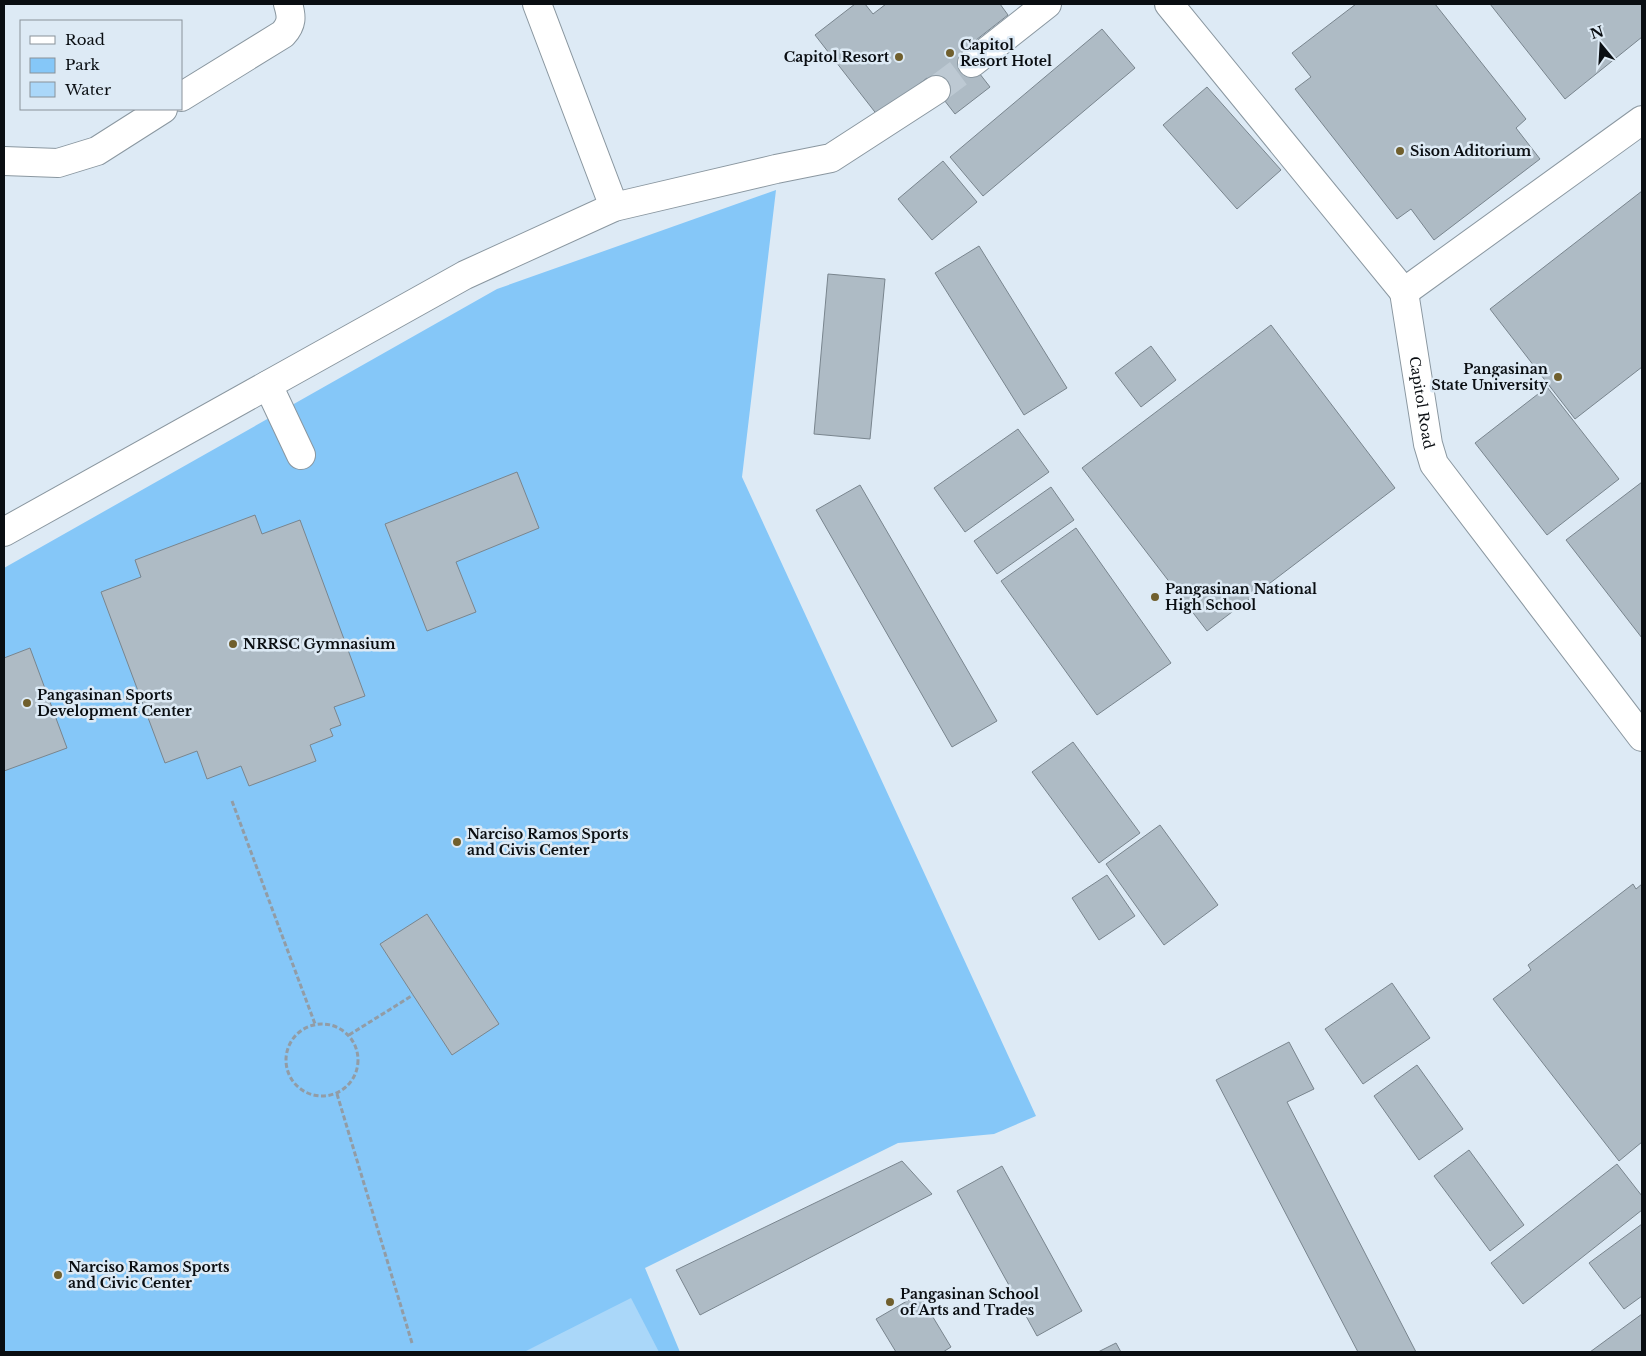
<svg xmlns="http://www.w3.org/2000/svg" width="1646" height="1356" viewBox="0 0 1646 1356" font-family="'Libre Baskerville',serif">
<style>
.green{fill:#85c7f8}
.water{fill:#aad7f9}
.building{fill:#aebbc5;stroke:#79858e}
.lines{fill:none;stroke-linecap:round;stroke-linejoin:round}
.minor-tunnel{stroke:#bdc9d3;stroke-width:28;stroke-dasharray:28 14;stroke-linecap:butt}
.minor-casing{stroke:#8a97a0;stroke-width:30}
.path{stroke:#929ca5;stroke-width:3;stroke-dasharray:5 2.5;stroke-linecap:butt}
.minor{stroke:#fff;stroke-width:28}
.poi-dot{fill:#705f2d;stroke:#ddeaf5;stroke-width:2}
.labels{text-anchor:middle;stroke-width:5;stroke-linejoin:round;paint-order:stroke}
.poi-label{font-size:14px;font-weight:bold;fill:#0a0e12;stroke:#ddeaf5;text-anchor:start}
.street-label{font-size:14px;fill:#0a0e12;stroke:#ddeaf5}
</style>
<rect width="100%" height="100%" fill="#ddeaf5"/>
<path class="green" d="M 776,190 L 742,477 L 1036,1116 L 994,1134 L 898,1143 L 645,1268 L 680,1352 L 4,1352 L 4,568 L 497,289 Z"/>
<path class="water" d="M 631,1298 L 659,1352 L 524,1352 Z"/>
<g class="building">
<path d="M 855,4 L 865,4 L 873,14 L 886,4 L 1000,4 L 1008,15 L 962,51 L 990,87 L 955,114 L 927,78 L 878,116 L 815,35 Z"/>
<path d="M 1356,4 L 1435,4 L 1526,119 L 1516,128 L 1540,159 L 1434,240 L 1411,209 L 1397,219 L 1295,89 L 1311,77 L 1292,53 Z"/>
<path d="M 1490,4 L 1642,4 L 1642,37 L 1565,99 Z"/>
<path d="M 1102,29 L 1135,68 L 983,196 L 950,157 Z"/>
<path d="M 1207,87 L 1281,170 L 1237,209 L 1163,125 Z"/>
<path d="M 943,161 L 977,202 L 932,240 L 898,199 Z"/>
<path d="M 1642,191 L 1642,367 L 1575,419 L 1490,309 Z"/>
<path d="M 979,246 L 1067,388 L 1024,415 L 935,273 Z"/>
<path d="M 828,274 L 885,279 L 870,439 L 814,434 Z"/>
<path d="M 1271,325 L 1395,488 L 1207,631 L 1082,468 Z"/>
<path d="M 1151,346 L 1176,380 L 1141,407 L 1115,373 Z"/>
<path d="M 1547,387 L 1619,479 L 1547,535 L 1475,443 Z"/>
<path d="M 1018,429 L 1049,472 L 965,532 L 934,488 Z"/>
<path d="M 517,472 L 539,528 L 456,562 L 476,612 L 427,631 L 385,524 Z"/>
<path d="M 1642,482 L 1642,638 L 1566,540 Z"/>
<path d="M 860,485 L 997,721 L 952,747 L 816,510 Z"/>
<path d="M 1051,487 L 1074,520 L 997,574 L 974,541 Z"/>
<path d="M 255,515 L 262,534 L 300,520 L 365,696 L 334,707 L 341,725 L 330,729 L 333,736 L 310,745 L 316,761 L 249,786 L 241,766 L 207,779 L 197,751 L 165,763 L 101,592 L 141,577 L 135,560 Z"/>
<path d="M 1076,528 L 1171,663 L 1097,715 L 1001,581 Z"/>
<path d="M 30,648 L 67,748 L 4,771 L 4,658 Z"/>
<path d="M 1073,742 L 1140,833 L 1099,863 L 1032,772 Z"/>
<path d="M 1160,825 L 1218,905 L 1164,945 L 1106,864 Z"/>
<path d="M 1107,875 L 1135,916 L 1099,940 L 1072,898 Z"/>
<path d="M 1633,884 L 1636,889 L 1642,884 L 1642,1142 L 1619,1161 L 1493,999 L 1531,970 L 1528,965 Z"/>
<path d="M 427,914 L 499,1024 L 452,1055 L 380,944 Z"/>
<path d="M 1392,983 L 1430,1038 L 1363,1084 L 1325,1029 Z"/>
<path d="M 1289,1042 L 1314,1089 L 1287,1102 L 1416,1352 L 1358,1352 L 1216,1080 Z"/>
<path d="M 1417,1065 L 1463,1129 L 1419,1160 L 1374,1096 Z"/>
<path d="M 1469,1150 L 1524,1225 L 1490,1251 L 1434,1176 Z"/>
<path d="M 902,1161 L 932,1194 L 700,1315 L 676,1270 Z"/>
<path d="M 1617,1164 L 1642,1196 L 1642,1210 L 1523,1304 L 1491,1263 Z"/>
<path d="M 1002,1166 L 1082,1311 L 1037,1336 L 957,1191 Z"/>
<path d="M 1642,1224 L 1642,1296 L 1624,1309 L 1589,1263 Z"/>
<path d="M 919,1294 L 951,1347 L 943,1352 L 896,1352 L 876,1319 Z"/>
<path d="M 1642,1314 L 1642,1352 L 1590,1352 Z"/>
<path d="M 1116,1343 L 1121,1352 L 1098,1352 Z"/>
</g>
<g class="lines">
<path class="minor-tunnel" d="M 936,90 L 972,63"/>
<g class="minor-casing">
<g id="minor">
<path d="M 537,4 L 614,207"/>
<path d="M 1169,4 L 1404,292"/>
<path d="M 972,63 L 1047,4"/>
<path d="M 181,97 L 283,34 C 292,24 292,17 288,4"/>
<path d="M 4,161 L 58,163 L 97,151 L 163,109"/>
<path id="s1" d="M 1404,292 L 1428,444 L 1434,464 L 1642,737"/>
<path d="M 1404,292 L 1642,120"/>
<path d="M 268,385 L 301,455"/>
<path d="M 4,532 L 465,275 L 614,207 L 776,169 L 831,158 L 936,90"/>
</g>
</g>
<g class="path">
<path d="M 232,801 L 315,1024"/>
<circle cx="322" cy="1060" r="36"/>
<path d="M 349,1035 L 413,995"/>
<path d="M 337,1094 L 412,1343"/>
</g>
<use href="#minor" class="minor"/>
</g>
<g class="poi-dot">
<circle cx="950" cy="53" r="5"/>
<circle cx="899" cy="57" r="5"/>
<circle cx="1400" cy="151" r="5"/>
<circle cx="1558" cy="377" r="5"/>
<circle cx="1155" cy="597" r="5"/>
<circle cx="233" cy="644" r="5"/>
<circle cx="27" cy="703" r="5"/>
<circle cx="457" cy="842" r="5"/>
<circle cx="58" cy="1275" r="5"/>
<circle cx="890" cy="1302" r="5"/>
</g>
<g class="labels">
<g class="poi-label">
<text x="960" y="50">Capitol<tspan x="960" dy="16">Resort Hotel</tspan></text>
<text x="889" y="62" text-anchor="end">Capitol Resort</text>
<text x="1410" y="156">Sison Aditorium</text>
<text x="1548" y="374" text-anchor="end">Pangasinan<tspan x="1548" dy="16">State University</tspan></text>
<text x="1165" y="594">Pangasinan National<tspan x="1165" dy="16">High School</tspan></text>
<text x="243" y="649">NRRSC Gymnasium</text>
<text x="37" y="700">Pangasinan Sports<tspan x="37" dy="16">Development Center</tspan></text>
<text x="467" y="839">Narciso Ramos Sports<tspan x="467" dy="16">and Civis Center</tspan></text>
<text x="68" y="1272">Narciso Ramos Sports<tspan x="68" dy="16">and Civic Center</tspan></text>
<text x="900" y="1299">Pangasinan School<tspan x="900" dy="16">of Arts and Trades</tspan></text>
</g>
<g class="street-label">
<text dy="5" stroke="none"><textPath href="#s1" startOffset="112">Capitol Road</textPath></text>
</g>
</g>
<rect width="1646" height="1356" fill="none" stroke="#0a0e12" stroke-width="10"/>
<rect x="20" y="20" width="162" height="90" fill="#ddeaf5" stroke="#89929a"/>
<rect x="30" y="36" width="25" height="8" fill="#ffffff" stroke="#89929a"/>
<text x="65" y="45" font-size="15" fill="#0a0e12">Road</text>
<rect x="30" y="58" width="25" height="15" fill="#85c7f8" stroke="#89929a"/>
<text x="65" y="70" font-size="15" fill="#0a0e12">Park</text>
<rect x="30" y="82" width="25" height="15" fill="#aad7f9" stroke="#89929a"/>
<text x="65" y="95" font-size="15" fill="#0a0e12">Water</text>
<g transform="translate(1601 45) rotate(342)" stroke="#ddeaf5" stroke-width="4" paint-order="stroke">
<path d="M0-4L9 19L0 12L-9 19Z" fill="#0a0e12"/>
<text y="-8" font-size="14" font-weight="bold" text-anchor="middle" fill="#0a0e12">N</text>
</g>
</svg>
